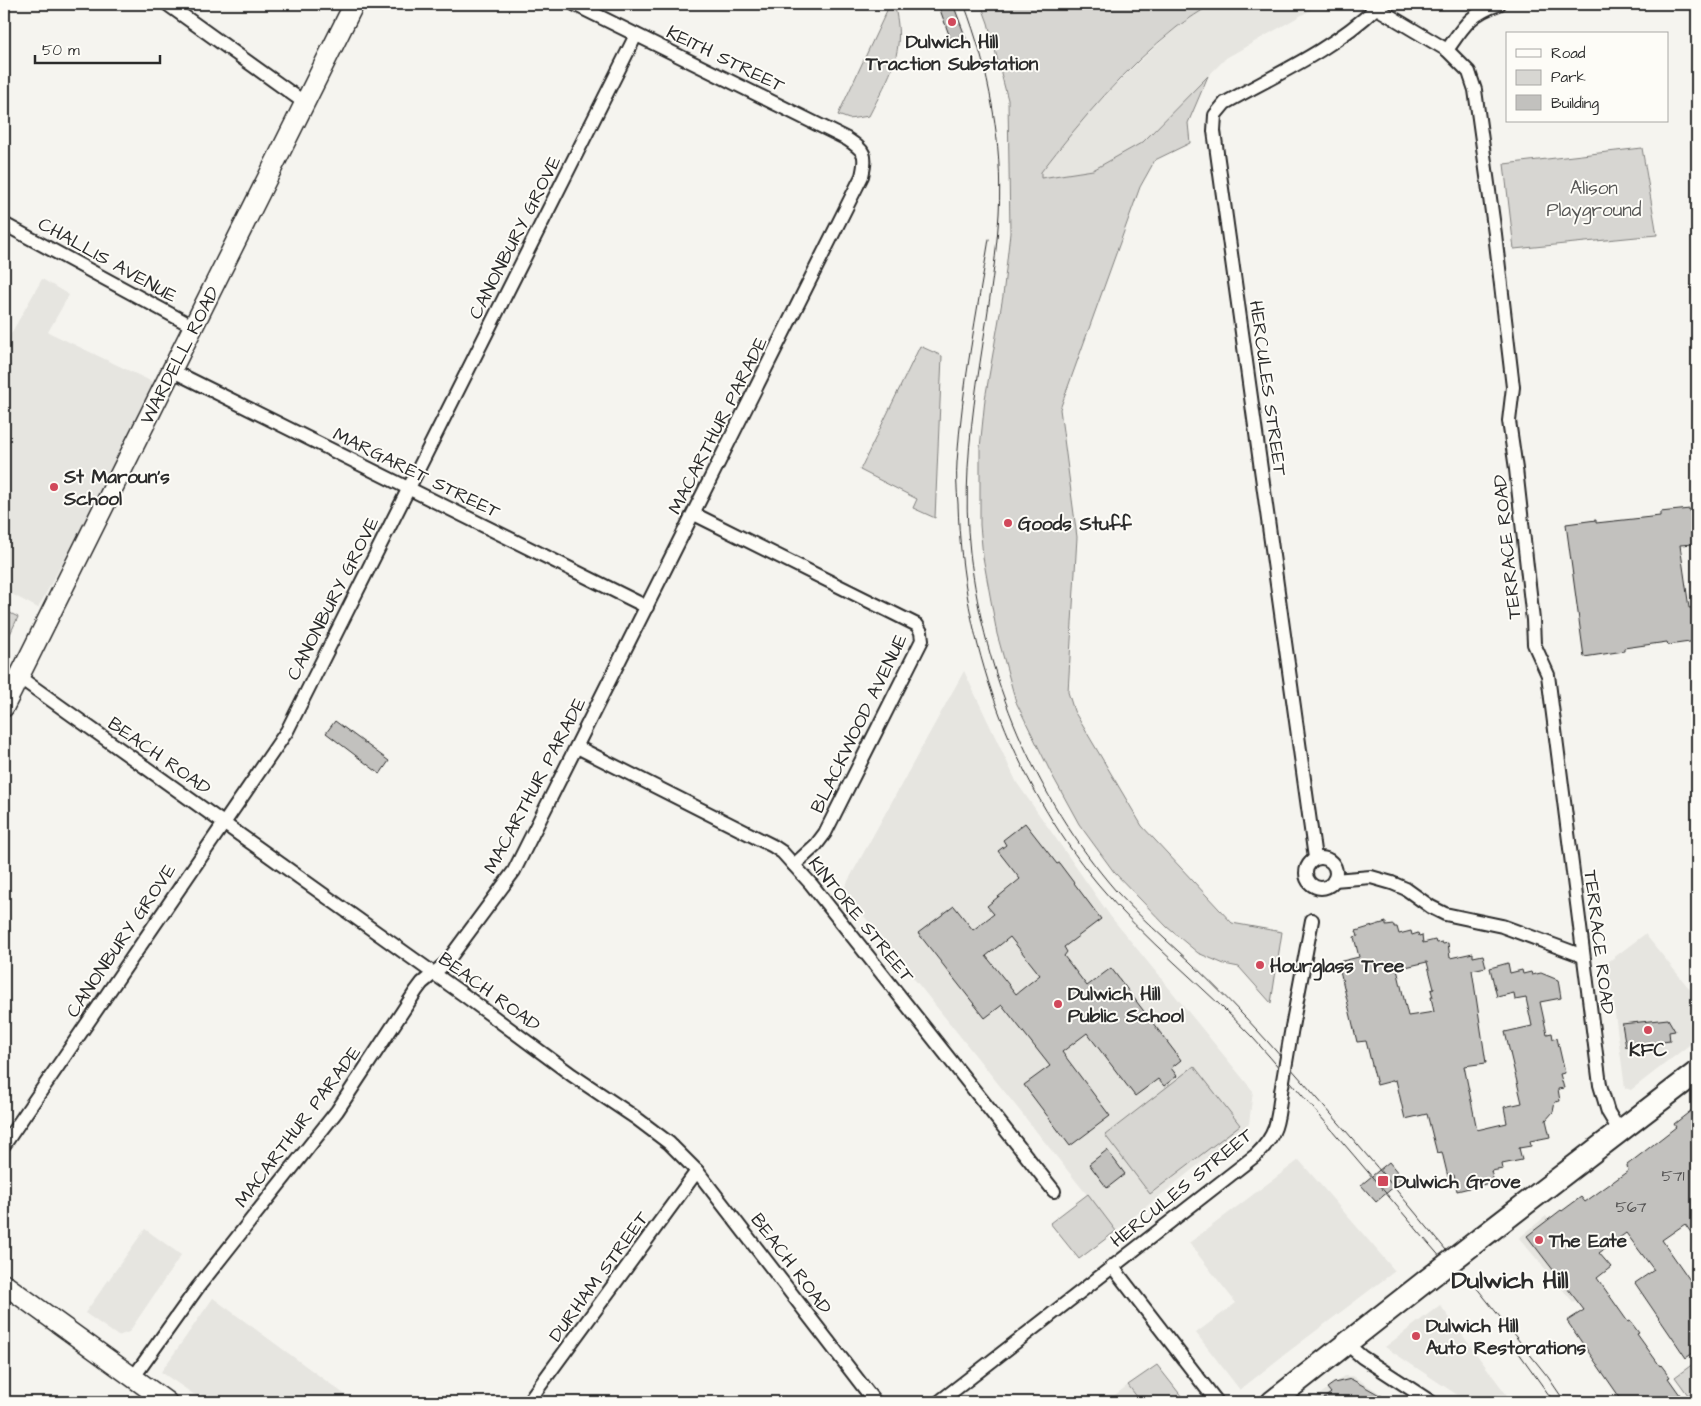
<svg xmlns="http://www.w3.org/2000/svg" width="1701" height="1406" viewBox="0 0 1701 1406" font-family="'Architects Daughter',sans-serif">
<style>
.built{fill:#e6e5e0}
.green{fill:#d7d6d2;stroke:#81807e}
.building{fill:#c2c1be;stroke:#2b2b2b;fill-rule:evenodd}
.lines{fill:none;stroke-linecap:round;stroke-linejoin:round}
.minor-casing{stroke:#2b2b2b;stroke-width:16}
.secondary-casing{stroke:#2b2b2b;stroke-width:22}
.trunk-casing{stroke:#2b2b2b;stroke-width:25}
.minor{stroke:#fdfcf7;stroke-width:12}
.secondary{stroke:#fdfcf7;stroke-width:19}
.trunk{stroke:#fdfcf7;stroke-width:21}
.tram{stroke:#2b2b2b;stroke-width:1}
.minor-bridge-casing{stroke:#2b2b2b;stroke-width:16;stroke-linecap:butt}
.trunk-bridge-casing{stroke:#2b2b2b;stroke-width:25;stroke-linecap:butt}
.minor-bridge{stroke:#fdfcf7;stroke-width:12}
.trunk-bridge{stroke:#fdfcf7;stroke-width:21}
.poi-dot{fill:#d1495b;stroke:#fdfcf7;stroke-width:2}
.labels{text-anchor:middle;stroke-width:4;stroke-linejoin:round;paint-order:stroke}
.number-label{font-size:16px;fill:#515050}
.poi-label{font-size:19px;font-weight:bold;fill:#2b2b2b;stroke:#fdfcf7;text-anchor:start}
.street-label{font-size:19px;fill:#2b2b2b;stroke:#fdfcf7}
.park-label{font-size:19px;fill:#565655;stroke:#fdfcf7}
.district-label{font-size:24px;font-weight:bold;fill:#2b2b2b;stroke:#fdfcf7}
</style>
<rect width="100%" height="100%" fill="#f5f4ef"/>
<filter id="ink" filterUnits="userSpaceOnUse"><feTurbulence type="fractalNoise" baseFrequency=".02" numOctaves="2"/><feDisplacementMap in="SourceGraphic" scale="10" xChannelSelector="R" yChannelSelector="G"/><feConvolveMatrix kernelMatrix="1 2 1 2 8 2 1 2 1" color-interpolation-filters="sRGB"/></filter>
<g filter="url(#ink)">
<g class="built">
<path d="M 1212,4 L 1321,4 L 1226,58 L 1143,142 L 1093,170 L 1041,178 L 1041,172 L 1081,121 L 1128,72 L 1177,27 Z"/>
<path d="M 42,279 L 69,295 L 48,332 L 159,385 L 38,608 L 4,590 L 4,346 Z"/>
<path d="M 964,671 L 1017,783 L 1111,917 L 1253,1091 L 1249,1124 L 1116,1231 L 843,890 Z"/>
<path d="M 1645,934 L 1697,998 L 1697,1039 L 1631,1090 L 1625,1088 L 1608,962 Z"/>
<path d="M 1299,1160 L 1395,1271 L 1280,1358 L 1240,1390 L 1196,1333 L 1236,1303 L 1189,1243 Z"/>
<path d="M 1546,1216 L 1599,1289 L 1573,1302 L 1519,1238 Z"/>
<path d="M 145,1229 L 181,1255 L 129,1332 L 118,1336 L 85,1313 Z"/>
<path d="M 213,1298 L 355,1402 L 205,1402 L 161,1372 Z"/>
<path d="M 1440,1305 L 1512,1402 L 1468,1402 L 1385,1347 Z"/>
<path d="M 1344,1376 L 1353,1376 L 1394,1402 L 1310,1402 Z"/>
<path d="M 1128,1385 L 1141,1402 L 1106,1402 Z"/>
</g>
<g class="green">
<path d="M 890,4 L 894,4 C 907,52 890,74 869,116 L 849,119 L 838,115 Z"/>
<path d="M 981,4 L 1212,4 C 1201,11 1188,19 1177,27 C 1125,68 1081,120 1041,172 L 1041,178 L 1093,170 L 1143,142 L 1208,76 L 1188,123 L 1190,143 L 1155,160 L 1140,187 L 1060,409 L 1077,537 L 1068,692 L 1074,711 L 1142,826 L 1232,923 L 1282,932 L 1271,1003 L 1239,967 L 1224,964 L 1198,953 L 1167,927 L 1114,872 L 1079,824 L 1051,773 L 1016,702 L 997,634 L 983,557 L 980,525 L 980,448 L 985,399 L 1003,296 L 1010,233 L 1008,100 L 988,23 Z"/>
<path d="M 1642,148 L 1657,235 L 1514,249 L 1504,164 Z"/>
<path d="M 920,346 L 942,356 L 935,518 L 913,508 L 917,499 L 860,470 Z"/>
<path d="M 4,610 L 18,617 L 4,647 Z"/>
<path d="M 1194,1066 L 1240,1125 L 1150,1194 L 1105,1135 Z"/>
<path d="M 1088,1194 L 1116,1231 L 1079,1259 L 1050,1223 Z"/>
<path d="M 1697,1361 L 1697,1389 L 1688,1395 L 1675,1377 Z"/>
<path d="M 1157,1365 L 1186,1402 L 1141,1402 L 1128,1385 Z"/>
</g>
<g class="building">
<path d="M 938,4 L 953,4 L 967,41 L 953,46 Z"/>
<path d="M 1690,509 L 1694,544 L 1680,545 L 1689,608 L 1697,607 L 1697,641 L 1668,645 L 1667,642 L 1624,648 L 1624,651 L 1584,657 L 1566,524 L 1596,520 L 1596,523 L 1633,519 L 1660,516 L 1660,512 Z"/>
<path d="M 335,721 L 389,761 L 380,774 L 326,733 Z"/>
<path d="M 1025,823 L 1057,864 L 1059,863 L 1101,919 L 1064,947 L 1067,952 L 1064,956 L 1087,986 L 1111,968 L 1181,1060 L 1171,1068 L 1177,1076 L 1164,1086 L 1158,1079 L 1135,1096 L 1087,1033 L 1062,1052 L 1110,1116 L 1070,1146 L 1024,1085 L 1050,1066 L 1002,1005 L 985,1018 L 918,933 L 954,906 L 973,930 L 994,914 L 987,906 L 1020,879 L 998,851 L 1006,845 L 1003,840 ZM 1010,937 L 1040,975 L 1016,994 L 986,956 Z"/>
<path d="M 1386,922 L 1386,926 L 1394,925 L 1394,927 L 1397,927 L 1399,934 L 1411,931 L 1412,935 L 1418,933 L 1419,936 L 1422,935 L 1423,943 L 1435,940 L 1436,943 L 1442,942 L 1443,944 L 1448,943 L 1450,958 L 1473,953 L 1473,957 L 1483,955 L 1486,967 L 1472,970 L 1486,1063 L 1464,1066 L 1477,1130 L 1507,1123 L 1504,1107 L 1522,1103 L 1505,1032 L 1532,1026 L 1526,998 L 1515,1000 L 1514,993 L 1497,997 L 1490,968 L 1508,963 L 1510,973 L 1522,970 L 1523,974 L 1531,972 L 1532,975 L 1541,973 L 1558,980 L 1561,998 L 1540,1002 L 1547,1034 L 1552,1033 L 1553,1039 L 1557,1038 L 1565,1073 L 1560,1074 L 1564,1088 L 1558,1089 L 1560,1101 L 1555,1102 L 1553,1112 L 1546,1120 L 1550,1137 L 1530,1141 L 1531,1146 L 1519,1148 L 1522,1160 L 1502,1164 L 1503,1169 L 1491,1171 L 1494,1182 L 1457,1191 L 1454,1175 L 1448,1177 L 1442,1152 L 1437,1153 L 1427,1114 L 1405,1119 L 1396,1080 L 1377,1085 L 1366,1041 L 1357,1042 L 1338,962 L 1359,957 L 1354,937 L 1358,936 L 1356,931 ZM 1427,962 L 1434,989 L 1431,990 L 1433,997 L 1431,997 L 1434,1012 L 1408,1016 L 1397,969 Z"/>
<path d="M 1668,1019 L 1675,1031 L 1669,1032 L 1670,1041 L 1626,1047 L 1622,1024 Z"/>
<path d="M 1697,1106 L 1697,1241 L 1685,1224 L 1662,1240 L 1692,1283 L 1697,1279 L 1697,1350 L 1686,1358 L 1635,1283 L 1654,1270 L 1626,1233 L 1599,1253 L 1611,1267 L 1597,1278 L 1628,1322 L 1630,1321 L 1639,1333 L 1637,1334 L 1660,1366 L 1661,1365 L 1670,1377 L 1668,1378 L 1685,1402 L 1623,1402 L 1567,1321 L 1584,1310 L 1527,1236 L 1561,1210 L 1562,1211 L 1581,1197 L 1585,1202 L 1628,1171 L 1627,1165 L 1676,1127 L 1674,1124 Z"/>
<path d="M 1107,1150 L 1125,1174 L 1107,1188 L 1089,1164 Z"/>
<path d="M 1389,1162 L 1403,1179 L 1376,1202 L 1361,1185 Z"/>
<path d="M 1351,1379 L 1392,1402 L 1319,1402 L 1331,1393 L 1327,1388 L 1334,1383 Z"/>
</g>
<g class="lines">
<g class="minor-casing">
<g id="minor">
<path d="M 167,4 L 305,103"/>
<path d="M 1370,4 L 1447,50 L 1469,72 L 1475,90 L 1495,234 L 1513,387 L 1509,421 L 1516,469 L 1533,620 L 1534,644 L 1548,675 L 1600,1085 L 1608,1112 L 1620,1132"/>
<path d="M 1447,50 C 1464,26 1470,14 1499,4"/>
<path d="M 4,224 L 194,327"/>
<path d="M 171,370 L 647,607"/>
<path d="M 694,514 L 917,625 L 921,632 L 922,640 L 825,833 L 816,845 L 794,865"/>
<path d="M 19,677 L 464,995 L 572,1075 L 636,1118 L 669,1143 L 697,1171 L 875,1402"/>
<path d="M 577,747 L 773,846 L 782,852 L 811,884 L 1054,1191"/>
<circle cx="1321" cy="873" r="15"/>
<path d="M 1315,858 L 1214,131 L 1215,115 L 1225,103 C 1277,74 1333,49 1376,8"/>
<path d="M 1334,880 L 1371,877 L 1392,883 L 1406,889 L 1431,907 L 1445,914 L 1502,926 L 1583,956"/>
<path d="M 1292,1027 L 1312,920"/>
<path d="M 4,1145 L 287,731 L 636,35"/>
<path d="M 1112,1266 L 1217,1402"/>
<path d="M 1347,1344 L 1362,1357 L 1431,1402"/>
<path d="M 133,1378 L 198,1287 L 337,1111 L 416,991 L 422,983 L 446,963 L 514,871 L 862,176 C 867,154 865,151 847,139 L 574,4"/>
<path d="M 528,1402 L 697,1171"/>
<path d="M 939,1402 L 1256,1155 C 1277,1135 1278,1120 1281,1092"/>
</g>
</g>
<g class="secondary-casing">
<g id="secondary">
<path d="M 4,707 L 354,4"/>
<path d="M 4,1284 L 167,1402"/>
</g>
</g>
<g class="trunk-casing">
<g id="trunk">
<path d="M 1481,1238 L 1697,1072"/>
<path d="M 1272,1402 L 1427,1280"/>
</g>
</g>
<use href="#minor" class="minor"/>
<use href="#secondary" class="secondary"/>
<use href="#trunk" class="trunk"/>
<g class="tram">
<path d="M 964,4 C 989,70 1003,142 999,214 C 992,328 957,438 970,553 C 985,677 1034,796 1116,891 C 1139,916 1165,939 1190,962 C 1217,988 1243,1014 1268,1042 C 1317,1098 1366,1153 1413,1210 C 1459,1265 1503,1321 1548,1377 L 1565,1402"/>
<path d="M 989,239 C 977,313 962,387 957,462 C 956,476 957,490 958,504 C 962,641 1010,778 1098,884 C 1144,940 1203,985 1253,1038 C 1276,1063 1297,1090 1320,1116 C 1365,1168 1409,1221 1454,1273"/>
<path d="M 1514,1346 L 1554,1402"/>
</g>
<g class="minor-bridge-casing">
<path id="minor-bridge" d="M 1281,1092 L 1292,1027"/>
</g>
<g class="trunk-bridge-casing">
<path id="trunk-bridge" d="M 1427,1280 L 1481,1238"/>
</g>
<use href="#minor-bridge" class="minor-bridge"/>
<use href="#trunk-bridge" class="trunk-bridge"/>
</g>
</g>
<g class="poi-dot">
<circle cx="952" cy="22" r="5"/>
<circle cx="54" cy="487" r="5"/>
<circle cx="1008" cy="523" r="5"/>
<circle cx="1260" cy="965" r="5"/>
<circle cx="1058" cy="1004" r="5"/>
<circle cx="1648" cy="1030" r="5"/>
<rect x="1377" y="1175" width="12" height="12" rx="2.5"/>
<circle cx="1539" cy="1240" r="5"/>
<circle cx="1416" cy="1336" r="5"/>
</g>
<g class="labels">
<g class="number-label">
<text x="1673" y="1181">571</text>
<text x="1631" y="1212">567</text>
</g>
<g class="poi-label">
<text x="952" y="48" text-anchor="middle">Dulwich Hill<tspan x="952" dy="22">Traction Substation</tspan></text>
<text x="64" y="483">St Maroun's<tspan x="64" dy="22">School</tspan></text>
<text x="1018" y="530">Goods Stuff</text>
<text x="1270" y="972">Hourglass Tree</text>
<text x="1068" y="1000">Dulwich Hill<tspan x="1068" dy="22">Public School</tspan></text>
<text x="1648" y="1056" text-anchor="middle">KFC</text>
<text x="1394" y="1188">Dulwich Grove</text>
<text x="1549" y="1247">The Eate</text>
<text x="1426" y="1332">Dulwich Hill<tspan x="1426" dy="22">Auto Restorations</tspan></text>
</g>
<g class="street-label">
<text transform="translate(726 58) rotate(26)" y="7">KEITH STREET</text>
<text transform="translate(514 237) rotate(-63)" y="7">CANONBURY GROVE</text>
<text transform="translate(108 259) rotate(29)" y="7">CHALLIS AVENUE</text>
<text transform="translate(179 355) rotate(-63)" y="7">WARDELL ROAD</text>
<text transform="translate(1269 388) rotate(82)" y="7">HERCULES STREET</text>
<text transform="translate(717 425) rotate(-63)" y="7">MACARTHUR PARADE</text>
<text transform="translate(417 472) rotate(26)" y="7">MARGARET STREET</text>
<text transform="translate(1506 547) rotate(-96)" y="7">TERRACE ROAD</text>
<text transform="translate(332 598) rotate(-63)" y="7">CANONBURY GROVE</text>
<text transform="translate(858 723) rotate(-64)" y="7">BLACKWOOD AVENUE</text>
<text transform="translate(160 755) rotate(35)" y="7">BEACH ROAD</text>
<text transform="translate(534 785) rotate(-62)" y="7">MACARTHUR PARADE</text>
<text transform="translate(862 919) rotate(51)" y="7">KINTORE STREET</text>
<text transform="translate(120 940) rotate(-56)" y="7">CANONBURY GROVE</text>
<text transform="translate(1600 942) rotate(83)" y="7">TERRACE ROAD</text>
<text transform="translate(490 991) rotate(36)" y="7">BEACH ROAD</text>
<text transform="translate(297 1126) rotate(-53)" y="7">MACARTHUR PARADE</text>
<text transform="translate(1181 1187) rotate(-39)" y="7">HERCULES STREET</text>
<text transform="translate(792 1263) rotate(53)" y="7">BEACH ROAD</text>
<text transform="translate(598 1276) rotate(-54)" y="7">DURHAM STREET</text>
</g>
<g class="park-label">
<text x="1594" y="194">Alison<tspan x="1594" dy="22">Playground</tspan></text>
</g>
<g class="district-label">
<text x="1510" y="1288">Dulwich Hill</text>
</g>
</g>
<rect width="1701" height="1406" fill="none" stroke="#fdfcf7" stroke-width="20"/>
<rect x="10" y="10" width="1681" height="1386" fill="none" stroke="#2b2b2b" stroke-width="2" filter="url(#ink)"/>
<rect x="1506" y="32" width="162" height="90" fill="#fdfcf7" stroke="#a9a8a5"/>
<rect x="1516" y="49" width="25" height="8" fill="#fdfcf7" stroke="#a9a8a5"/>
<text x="1551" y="58" font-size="15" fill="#2b2b2b">Road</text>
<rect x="1516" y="70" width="25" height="15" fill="#d7d6d2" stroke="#a9a8a5"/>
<text x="1551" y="82" font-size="15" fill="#2b2b2b">Park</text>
<rect x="1516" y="95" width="25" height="15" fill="#c2c1be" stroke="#a9a8a5"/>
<text x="1551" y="108" font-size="15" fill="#2b2b2b">Building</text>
<path d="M35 55v8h125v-8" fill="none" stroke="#2b2b2b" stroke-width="2.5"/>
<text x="42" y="55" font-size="15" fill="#2b2b2b" stroke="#fdfcf7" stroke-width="4" paint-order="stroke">50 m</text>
</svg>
